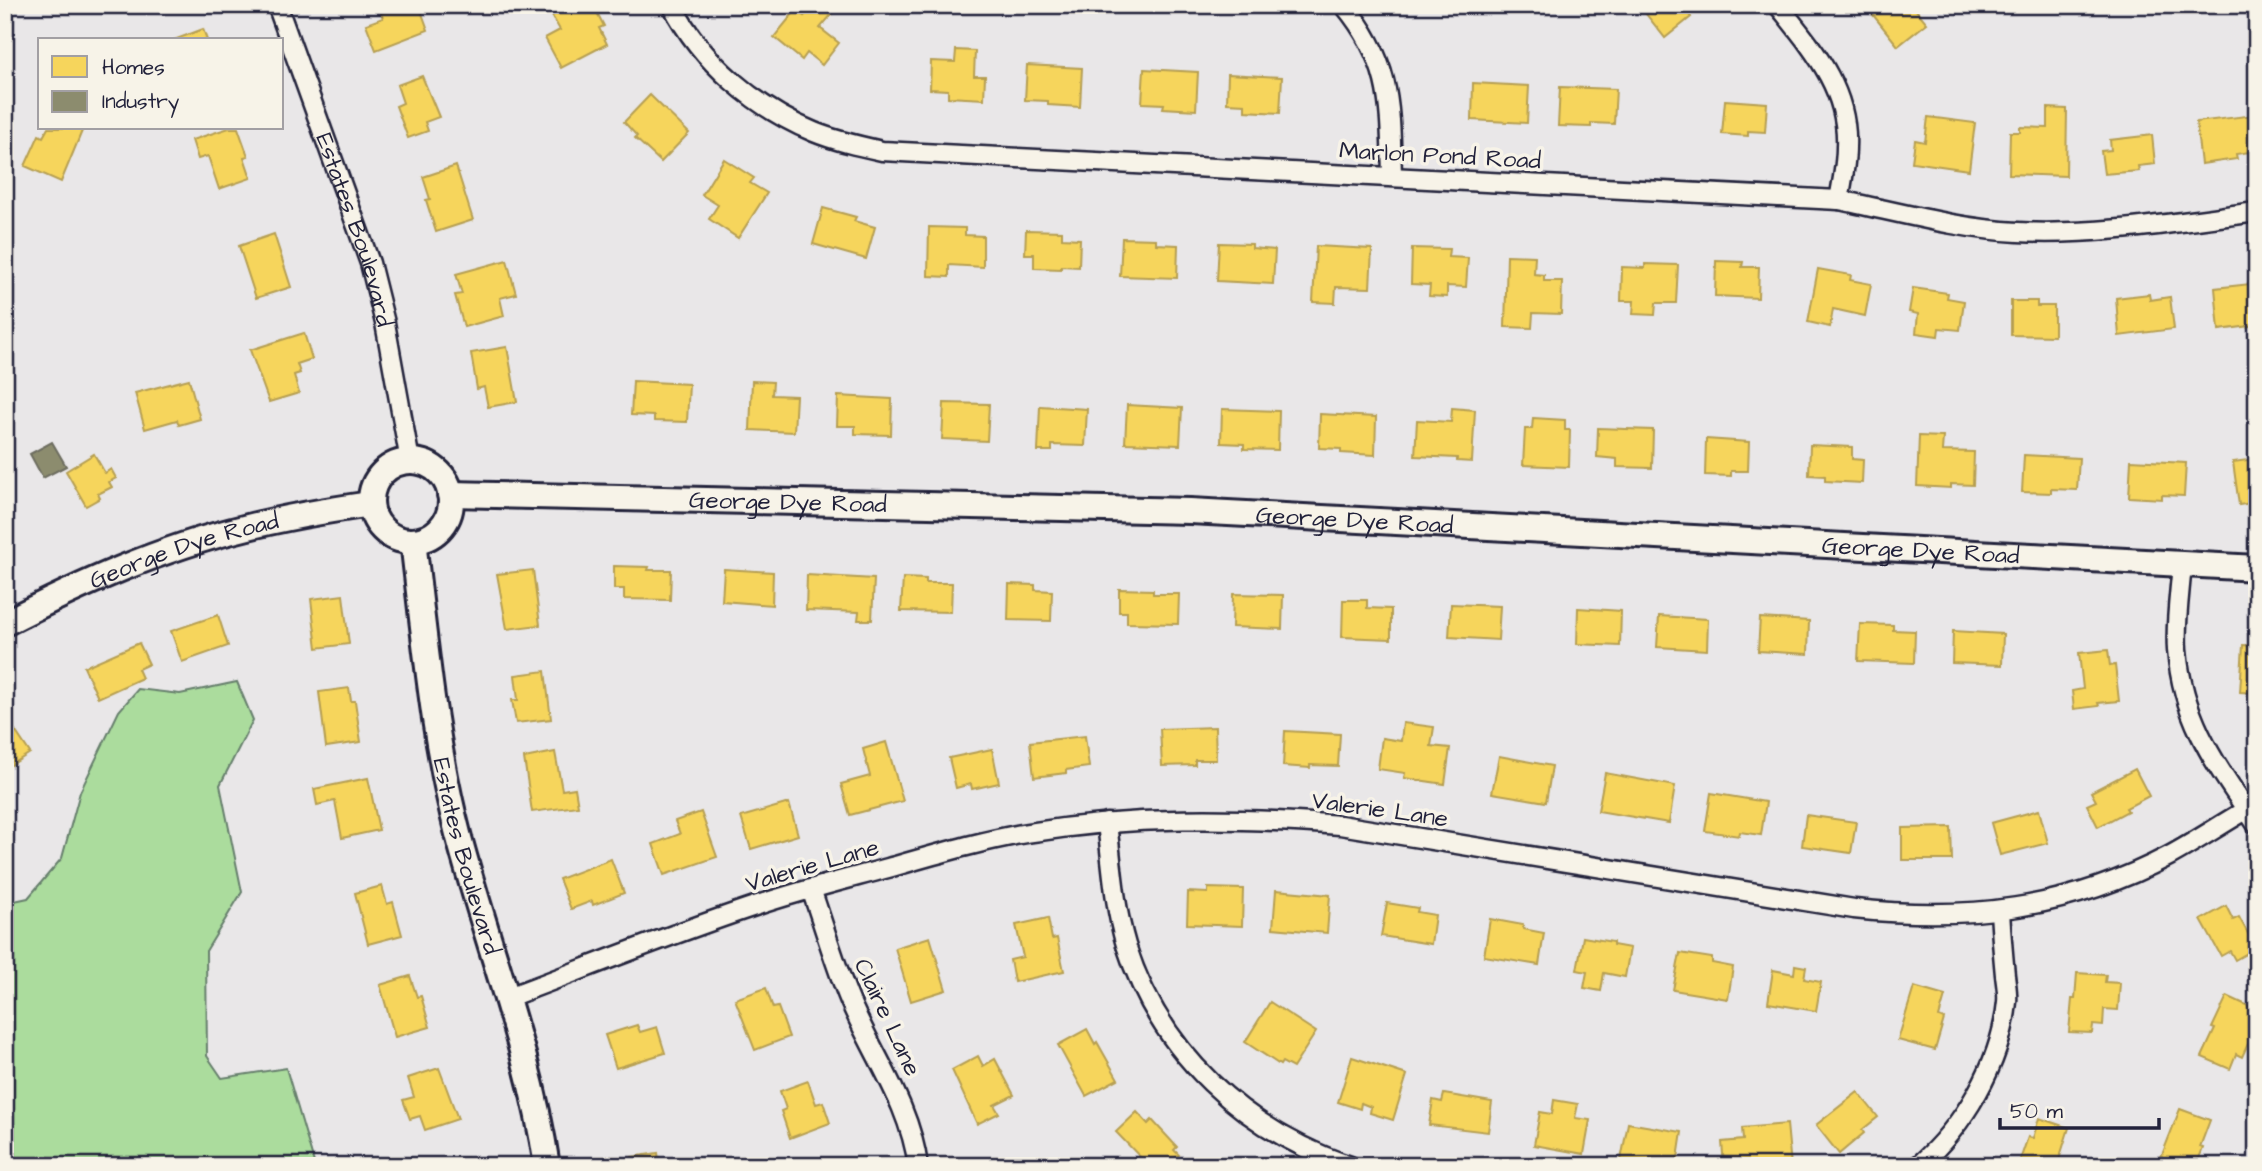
<svg xmlns="http://www.w3.org/2000/svg" width="2262" height="1171" viewBox="0 0 2262 1171" font-family="'Architects Daughter',sans-serif">
<style>
.green{fill:#abdc9d;stroke:#667f6c;stroke-width:2}
.homes{fill:#f6d55c;stroke:#b69f52;stroke-width:2}
.industry{fill:#8c8c6e;stroke:#6c6c5f;stroke-width:2}
.lines{fill:none;stroke-linecap:round;stroke-linejoin:round}
.street-casing{stroke:#22223b;stroke-width:23}
.secondary-casing{stroke:#22223b;stroke-width:30}
.street{stroke:#f7f3e8;stroke-width:18}
.secondary{stroke:#f7f3e8;stroke-width:24}
.labels{text-anchor:middle;stroke-width:7;stroke-linejoin:round;paint-order:stroke}
.street-label{font-size:24px;fill:#22223b;stroke:#f7f3e8}
</style>
<rect width="100%" height="100%" fill="#e9e7e8"/>
<filter id="ink" filterUnits="userSpaceOnUse"><feTurbulence type="fractalNoise" baseFrequency=".0143" numOctaves="2"/><feDisplacementMap in="SourceGraphic" scale="14" xChannelSelector="R" yChannelSelector="G"/><feConvolveMatrix kernelMatrix="1 2 1 2 8 2 1 2 1" color-interpolation-filters="sRGB"/></filter>
<g filter="url(#ink)">
<path class="green" d="M 237,682 L 253,720 L 220,785 L 242,892 L 206,951 L 207,1056 L 222,1078 L 286,1068 L 315,1166 L 5,1166 L 5,903 L 28,898 L 62,858 L 80,792 L 119,711 L 138,689 L 180,694 Z"/>
<g class="homes">
<path d="M 382,5 L 419,5 L 428,30 L 376,50 L 366,24 L 383,18 L 379,8 L 383,7 Z"/>
<path d="M 568,5 L 593,5 L 604,26 L 599,28 L 607,44 L 561,68 L 545,38 L 560,30 L 551,14 Z"/>
<path d="M 813,5 L 823,5 L 833,13 L 820,28 L 839,43 L 822,65 L 807,53 L 802,60 L 774,37 L 796,10 L 804,16 Z"/>
<path d="M 1639,5 L 1682,5 L 1691,17 L 1665,38 Z"/>
<path d="M 1865,5 L 1912,5 L 1927,23 L 1898,46 Z"/>
<path d="M 203,29 L 207,40 L 174,40 Z"/>
<path d="M 956,50 L 975,51 L 974,76 L 985,76 L 984,99 L 948,97 L 948,90 L 930,89 L 931,61 L 955,62 Z"/>
<path d="M 1027,65 L 1082,68 L 1080,107 L 1048,105 L 1048,101 L 1025,100 Z"/>
<path d="M 1144,69 L 1198,72 L 1196,110 L 1163,108 L 1164,104 L 1142,103 Z"/>
<path d="M 1228,74 L 1282,77 L 1280,113 L 1245,111 L 1245,104 L 1227,103 Z"/>
<path d="M 422,76 L 439,117 L 425,122 L 428,131 L 408,138 L 396,106 L 403,103 L 397,85 Z"/>
<path d="M 1473,83 L 1529,86 L 1527,123 L 1472,120 Z"/>
<path d="M 1560,87 L 1616,89 L 1614,124 L 1591,123 L 1591,127 L 1558,126 Z"/>
<path d="M 650,95 L 689,133 L 661,162 L 635,138 L 637,136 L 624,122 Z"/>
<path d="M 1725,100 L 1767,103 L 1765,132 L 1748,131 L 1748,136 L 1722,134 Z"/>
<path d="M 2048,108 L 2067,109 L 2066,176 L 2009,174 L 2010,132 L 2020,132 L 2020,127 L 2048,128 Z"/>
<path d="M 2254,115 L 2257,151 L 2236,154 L 2237,159 L 2201,164 L 2196,122 Z"/>
<path d="M 1928,117 L 1975,123 L 1969,170 L 1912,162 L 1915,140 L 1925,142 Z"/>
<path d="M 48,128 L 75,128 L 82,131 L 61,182 L 25,166 L 39,135 L 43,137 Z"/>
<path d="M 229,128 L 238,128 L 248,156 L 244,157 L 251,178 L 219,189 L 208,156 L 198,159 L 192,140 Z"/>
<path d="M 2152,135 L 2155,164 L 2138,166 L 2139,171 L 2104,174 L 2101,151 L 2111,150 L 2110,140 Z"/>
<path d="M 724,159 L 754,178 L 750,183 L 767,193 L 738,238 L 709,219 L 718,205 L 702,195 Z"/>
<path d="M 456,166 L 473,220 L 436,232 L 426,200 L 430,199 L 423,177 Z"/>
<path d="M 823,208 L 856,217 L 854,221 L 875,227 L 866,259 L 813,244 Z"/>
<path d="M 929,227 L 965,228 L 965,235 L 983,236 L 983,267 L 949,265 L 949,277 L 928,276 Z"/>
<path d="M 1026,230 L 1062,231 L 1062,238 L 1080,239 L 1079,267 L 1061,266 L 1061,269 L 1034,268 L 1034,254 L 1025,254 Z"/>
<path d="M 274,234 L 291,287 L 256,298 L 239,246 Z"/>
<path d="M 1122,238 L 1156,239 L 1156,244 L 1178,245 L 1177,278 L 1120,276 Z"/>
<path d="M 1219,243 L 1252,244 L 1252,248 L 1275,250 L 1273,284 L 1217,281 Z"/>
<path d="M 1316,246 L 1372,249 L 1370,288 L 1336,287 L 1335,303 L 1313,302 Z"/>
<path d="M 1412,248 L 1449,249 L 1448,257 L 1468,258 L 1466,287 L 1447,286 L 1447,297 L 1429,296 L 1430,285 L 1411,284 Z"/>
<path d="M 1507,255 L 1535,256 L 1534,274 L 1544,275 L 1544,281 L 1562,281 L 1561,314 L 1533,313 L 1532,328 L 1505,327 Z"/>
<path d="M 507,260 L 516,294 L 500,298 L 504,316 L 464,327 L 455,295 L 462,294 L 456,274 Z"/>
<path d="M 1716,261 L 1743,262 L 1742,267 L 1759,267 L 1758,298 L 1715,296 Z"/>
<path d="M 1645,264 L 1678,265 L 1676,303 L 1656,303 L 1655,315 L 1633,314 L 1634,301 L 1621,301 L 1622,267 L 1645,268 Z"/>
<path d="M 1818,269 L 1851,275 L 1850,280 L 1871,284 L 1865,316 L 1833,309 L 1830,327 L 1808,322 Z"/>
<path d="M 2250,284 L 2251,290 L 2257,289 L 2257,325 L 2219,330 L 2215,288 Z"/>
<path d="M 1913,288 L 1948,293 L 1947,298 L 1964,301 L 1960,330 L 1939,328 L 1938,336 L 1916,333 L 1918,314 L 1909,312 Z"/>
<path d="M 2149,294 L 2150,300 L 2170,297 L 2174,329 L 2119,336 L 2116,298 Z"/>
<path d="M 2011,301 L 2037,301 L 2037,306 L 2054,306 L 2054,336 L 2011,335 Z"/>
<path d="M 304,333 L 312,359 L 297,364 L 300,373 L 294,375 L 299,393 L 269,402 L 250,350 Z"/>
<path d="M 507,347 L 517,402 L 488,407 L 484,387 L 477,389 L 471,353 Z"/>
<path d="M 189,379 L 200,419 L 179,425 L 177,420 L 145,429 L 135,393 Z"/>
<path d="M 633,381 L 689,384 L 687,422 L 654,421 L 654,416 L 631,415 Z"/>
<path d="M 752,381 L 773,382 L 772,395 L 796,396 L 794,432 L 750,430 Z"/>
<path d="M 838,396 L 892,399 L 891,435 L 855,434 L 855,426 L 837,426 Z"/>
<path d="M 944,403 L 989,404 L 987,441 L 942,439 Z"/>
<path d="M 1127,405 L 1182,408 L 1180,445 L 1125,443 Z"/>
<path d="M 1040,406 L 1087,409 L 1085,446 L 1052,445 L 1052,451 L 1038,451 Z"/>
<path d="M 1452,408 L 1475,410 L 1472,462 L 1457,461 L 1457,458 L 1415,456 L 1417,420 L 1451,422 Z"/>
<path d="M 1222,409 L 1279,411 L 1278,450 L 1244,449 L 1244,444 L 1221,443 Z"/>
<path d="M 1320,414 L 1376,417 L 1375,455 L 1341,453 L 1341,449 L 1319,448 Z"/>
<path d="M 1533,418 L 1565,420 L 1565,430 L 1570,430 L 1569,467 L 1523,465 L 1525,429 L 1532,429 Z"/>
<path d="M 1598,428 L 1653,430 L 1652,468 L 1617,467 L 1617,459 L 1597,457 Z"/>
<path d="M 1919,436 L 1943,437 L 1942,451 L 1974,452 L 1973,485 L 1951,484 L 1951,488 L 1917,486 Z"/>
<path d="M 1706,439 L 1749,442 L 1748,471 L 1731,471 L 1731,476 L 1705,475 Z"/>
<path d="M 2257,441 L 2257,502 L 2239,505 L 2233,462 L 2255,459 L 2253,442 Z"/>
<path d="M 1810,445 L 1852,447 L 1852,459 L 1863,460 L 1862,483 L 1825,481 L 1825,476 L 1809,475 Z"/>
<path d="M 94,454 L 105,473 L 111,469 L 116,478 L 109,482 L 112,487 L 98,494 L 100,498 L 86,506 L 66,471 Z"/>
<path d="M 2024,455 L 2079,458 L 2077,490 L 2051,489 L 2051,493 L 2022,492 Z"/>
<path d="M 2131,460 L 2186,463 L 2184,496 L 2162,495 L 2162,499 L 2129,497 Z"/>
<path d="M 614,566 L 649,567 L 648,570 L 671,570 L 670,600 L 624,599 L 624,589 L 614,589 Z"/>
<path d="M 724,569 L 773,572 L 772,605 L 722,601 Z"/>
<path d="M 533,570 L 540,625 L 507,629 L 497,574 Z"/>
<path d="M 807,575 L 874,579 L 872,620 L 858,620 L 859,612 L 806,610 Z"/>
<path d="M 903,578 L 926,579 L 926,583 L 952,583 L 951,612 L 901,611 Z"/>
<path d="M 1009,584 L 1035,585 L 1035,590 L 1052,591 L 1051,621 L 1008,620 Z"/>
<path d="M 1119,589 L 1153,590 L 1153,594 L 1179,594 L 1178,624 L 1127,623 L 1127,612 L 1119,612 Z"/>
<path d="M 1233,594 L 1283,595 L 1282,629 L 1232,627 Z"/>
<path d="M 343,595 L 349,644 L 317,648 L 311,599 Z"/>
<path d="M 1343,600 L 1367,600 L 1367,608 L 1391,609 L 1391,639 L 1342,637 Z"/>
<path d="M 1451,604 L 1500,606 L 1498,640 L 1449,637 Z"/>
<path d="M 1578,608 L 1621,611 L 1620,646 L 1577,644 Z"/>
<path d="M 218,615 L 228,646 L 182,662 L 171,631 Z"/>
<path d="M 1659,616 L 1708,619 L 1707,650 L 1657,647 Z"/>
<path d="M 1760,618 L 1809,621 L 1808,654 L 1758,651 Z"/>
<path d="M 1860,624 L 1893,625 L 1893,630 L 1915,631 L 1914,663 L 1858,661 Z"/>
<path d="M 1953,631 L 2003,634 L 2002,665 L 1952,663 Z"/>
<path d="M 139,643 L 149,664 L 138,669 L 142,678 L 98,698 L 84,667 Z"/>
<path d="M 2243,645 L 2257,646 L 2257,693 L 2240,692 Z"/>
<path d="M 2108,650 L 2110,666 L 2115,665 L 2119,701 L 2098,703 L 2099,706 L 2074,709 L 2072,691 L 2083,689 L 2079,653 Z"/>
<path d="M 545,671 L 551,719 L 516,723 L 512,700 L 518,700 L 515,675 Z"/>
<path d="M 349,688 L 351,701 L 355,701 L 361,742 L 326,747 L 319,692 Z"/>
<path d="M 10,723 L 30,753 L 11,765 L 8,760 L 5,762 L 5,726 Z"/>
<path d="M 1403,723 L 1434,727 L 1431,746 L 1450,748 L 1445,784 L 1404,778 L 1405,773 L 1378,769 L 1382,738 L 1401,741 Z"/>
<path d="M 1215,727 L 1216,760 L 1195,760 L 1195,765 L 1162,766 L 1160,729 Z"/>
<path d="M 1285,731 L 1340,734 L 1338,766 L 1310,765 L 1310,768 L 1283,766 Z"/>
<path d="M 1085,736 L 1089,767 L 1066,770 L 1066,773 L 1034,777 L 1030,742 Z"/>
<path d="M 886,742 L 903,801 L 850,815 L 841,784 L 870,776 L 863,749 Z"/>
<path d="M 992,749 L 999,783 L 972,789 L 971,784 L 956,788 L 949,758 Z"/>
<path d="M 555,752 L 562,790 L 575,788 L 578,806 L 532,812 L 524,758 Z"/>
<path d="M 1499,756 L 1552,766 L 1546,802 L 1492,793 Z"/>
<path d="M 2135,769 L 2149,796 L 2126,808 L 2128,811 L 2098,827 L 2087,805 L 2096,801 L 2091,792 Z"/>
<path d="M 1605,773 L 1675,786 L 1669,823 L 1598,811 Z"/>
<path d="M 368,778 L 379,830 L 342,838 L 335,801 L 317,805 L 314,789 Z"/>
<path d="M 1711,793 L 1766,802 L 1761,835 L 1740,832 L 1739,836 L 1705,831 Z"/>
<path d="M 789,803 L 798,835 L 751,849 L 741,817 Z"/>
<path d="M 2039,810 L 2048,843 L 2000,855 L 1991,823 Z"/>
<path d="M 701,812 L 717,857 L 664,875 L 653,844 L 680,834 L 675,821 Z"/>
<path d="M 1806,815 L 1856,822 L 1851,853 L 1802,846 Z"/>
<path d="M 1951,827 L 1952,860 L 1902,860 L 1902,828 Z"/>
<path d="M 611,859 L 624,893 L 593,905 L 592,901 L 571,909 L 559,879 Z"/>
<path d="M 382,886 L 387,904 L 393,902 L 402,935 L 368,944 L 355,893 Z"/>
<path d="M 1208,888 L 1243,889 L 1242,926 L 1187,924 L 1188,892 L 1208,893 Z"/>
<path d="M 1276,890 L 1330,895 L 1327,933 L 1273,928 Z"/>
<path d="M 1387,903 L 1418,908 L 1417,912 L 1435,915 L 1431,944 L 1381,936 Z"/>
<path d="M 2226,906 L 2233,920 L 2239,917 L 2256,948 L 2235,960 L 2230,951 L 2221,956 L 2201,920 Z"/>
<path d="M 1048,918 L 1052,939 L 1057,938 L 1064,971 L 1014,982 L 1010,960 L 1023,957 L 1016,925 Z"/>
<path d="M 1490,919 L 1523,925 L 1523,929 L 1544,933 L 1539,965 L 1484,956 Z"/>
<path d="M 930,937 L 946,990 L 911,1001 L 895,948 Z"/>
<path d="M 1583,937 L 1613,942 L 1613,945 L 1630,948 L 1625,977 L 1604,973 L 1601,991 L 1584,988 L 1587,972 L 1577,970 Z"/>
<path d="M 1680,953 L 1712,958 L 1712,963 L 1733,967 L 1728,999 L 1673,990 Z"/>
<path d="M 1795,965 L 1806,967 L 1804,979 L 1821,982 L 1816,1011 L 1768,1003 L 1773,970 L 1794,974 Z"/>
<path d="M 2077,973 L 2106,975 L 2105,982 L 2120,983 L 2118,1010 L 2104,1009 L 2103,1026 L 2093,1025 L 2092,1033 L 2069,1032 L 2072,999 L 2075,999 Z"/>
<path d="M 410,976 L 417,997 L 421,996 L 430,1027 L 395,1037 L 380,985 Z"/>
<path d="M 1914,987 L 1945,996 L 1939,1017 L 1944,1019 L 1935,1050 L 1898,1040 Z"/>
<path d="M 766,988 L 773,1008 L 778,1007 L 789,1037 L 755,1050 L 735,999 Z"/>
<path d="M 2227,996 L 2257,1010 L 2257,1024 L 2242,1057 L 2236,1054 L 2230,1069 L 2202,1057 L 2215,1029 L 2212,1028 Z"/>
<path d="M 1270,1002 L 1316,1032 L 1293,1068 L 1282,1062 L 1280,1065 L 1245,1042 Z"/>
<path d="M 637,1025 L 640,1032 L 657,1027 L 665,1053 L 616,1068 L 605,1035 Z"/>
<path d="M 1087,1029 L 1095,1044 L 1097,1042 L 1118,1079 L 1086,1096 L 1058,1045 Z"/>
<path d="M 978,1056 L 983,1066 L 995,1059 L 1014,1095 L 994,1105 L 999,1113 L 977,1124 L 952,1070 Z"/>
<path d="M 1352,1057 L 1407,1075 L 1393,1120 L 1370,1113 L 1371,1107 L 1361,1103 L 1360,1109 L 1338,1102 Z"/>
<path d="M 439,1068 L 458,1119 L 425,1130 L 420,1116 L 410,1119 L 403,1100 L 414,1097 L 408,1078 Z"/>
<path d="M 808,1081 L 816,1104 L 823,1102 L 830,1123 L 790,1138 L 781,1111 L 786,1109 L 780,1091 Z"/>
<path d="M 1858,1092 L 1878,1117 L 1862,1130 L 1864,1133 L 1839,1154 L 1816,1125 Z"/>
<path d="M 1444,1094 L 1492,1102 L 1488,1132 L 1429,1125 L 1433,1100 L 1442,1102 Z"/>
<path d="M 1554,1100 L 1578,1104 L 1575,1118 L 1590,1120 L 1584,1154 L 1534,1145 L 1540,1112 L 1552,1114 Z"/>
<path d="M 2180,1109 L 2210,1120 L 2200,1147 L 2203,1148 L 2196,1166 L 2174,1166 L 2160,1160 Z"/>
<path d="M 1137,1112 L 1148,1124 L 1152,1120 L 1177,1147 L 1174,1150 L 1179,1155 L 1168,1166 L 1139,1166 L 1144,1161 L 1116,1132 Z"/>
<path d="M 2039,1118 L 2069,1128 L 2057,1166 L 2018,1166 L 2028,1137 L 2033,1138 Z"/>
<path d="M 1628,1123 L 1682,1132 L 1677,1165 L 1655,1161 L 1654,1165 L 1621,1160 Z"/>
<path d="M 1787,1124 L 1791,1166 L 1724,1166 L 1722,1142 L 1743,1140 L 1742,1128 Z"/>
<path d="M 658,1153 L 660,1166 L 633,1166 L 632,1157 Z"/>
<path d="M 467,1158 L 468,1166 L 432,1166 L 431,1163 Z"/>
</g>
<path class="industry" d="M 52,442 L 66,466 L 43,478 L 30,454 Z"/>
<g class="lines">
<g class="street-casing">
<g id="street">
<path id="s1" d="M 277,5 L 370,263 L 385,323 L 410,461"/>
<path d="M 672,5 C 701,62 756,108 814,132 C 836,141 859,146 882,151 L 1839,200 C 1898,212 1958,229 2018,232 C 2098,236 2178,222 2257,212"/>
<path d="M 1344,5 C 1392,63 1390,105 1392,176"/>
<path d="M 1778,5 C 1812,48 1849,89 1846,147 C 1846,165 1842,183 1839,200"/>
<path d="M 2182,563 C 2180,592 2175,622 2177,650 C 2183,723 2218,767 2257,825"/>
<path d="M 1107,823 C 1112,864 1114,905 1126,945 C 1160,1053 1244,1130 1350,1166"/>
<path d="M 811,889 C 824,926 835,965 850,1001 C 874,1057 910,1105 918,1166"/>
<path d="M 506,998 C 589,967 671,934 755,906 C 799,891 844,880 888,868 C 934,855 980,841 1027,833 C 1131,816 1235,817 1340,825 L 1854,909 C 1967,921 2067,910 2169,856 C 2195,842 2220,825 2246,810"/>
<path d="M 1918,1166 C 1964,1126 2001,1064 2007,1002 C 2008,994 2006,984 2005,975 C 2003,954 2001,932 2000,910"/>
</g>
</g>
<g class="secondary-casing">
<g id="secondary">
<circle cx="411" cy="501" r="40"/>
<path id="s2" d="M 450,494 L 1190,511 L 2257,568"/>
<path id="s3" d="M 413,541 C 425,639 433,738 458,834 C 487,944 530,1052 547,1166"/>
<path id="s4" d="M 5,623 C 81,584 161,548 244,528 C 286,517 329,510 371,504"/>
</g>
</g>
<use href="#street" class="street"/>
<use href="#secondary" class="secondary"/>
</g>
</g>
<g class="labels">
<g class="street-label">
<text transform="translate(1440 155) rotate(3)" y="8">Marlon Pond Road</text>
<text dy="8" stroke="none"><textPath href="#s1" startOffset="238">Estates Boulevard</textPath></text>
<text dy="8" stroke="none"><textPath href="#s2" startOffset="338">George Dye Road</textPath></text>
<text dy="8" stroke="none"><textPath href="#s2" startOffset="905">George Dye Road</textPath></text>
<text dy="8" stroke="none"><textPath href="#s2" startOffset="1472">George Dye Road</textPath></text>
<text dy="8" stroke="none"><textPath href="#s4" startOffset="194">George Dye Road</textPath></text>
<text transform="translate(1380 809) rotate(8)" y="8">Valerie Lane</text>
<text dy="8" stroke="none"><textPath href="#s3" startOffset="320">Estates Boulevard</textPath></text>
<text transform="translate(812 865) rotate(-16)" y="8">Valerie Lane</text>
<text transform="translate(888 1017) rotate(65)" y="8">Claire Lane</text>
</g>
</g>
<rect width="2262" height="1171" fill="none" stroke="#f7f3e8" stroke-width="28"/>
<rect x="14" y="14" width="2234" height="1143" fill="none" stroke="#22223b" stroke-width="2.5" filter="url(#ink)"/>
<rect x="38" y="38" width="245" height="91" fill="#f7f3e8" stroke="#a29fa3" stroke-width="2"/>
<rect x="52" y="56" width="35" height="21" fill="#f6d55c" stroke="#a29fa3" stroke-width="2"/>
<text x="102" y="74" font-size="21" fill="#22223b">Homes</text>
<rect x="52" y="91" width="35" height="21" fill="#8c8c6e" stroke="#a29fa3" stroke-width="2"/>
<text x="102" y="108" font-size="21" fill="#22223b">Industry</text>
<path d="M2000 1118v10h159v-10" fill="none" stroke="#22223b" stroke-width="3.5"/>
<text x="2010" y="1118" font-size="21" fill="#22223b" stroke="#f7f3e8" stroke-width="5" paint-order="stroke">50 m</text>
</svg>
